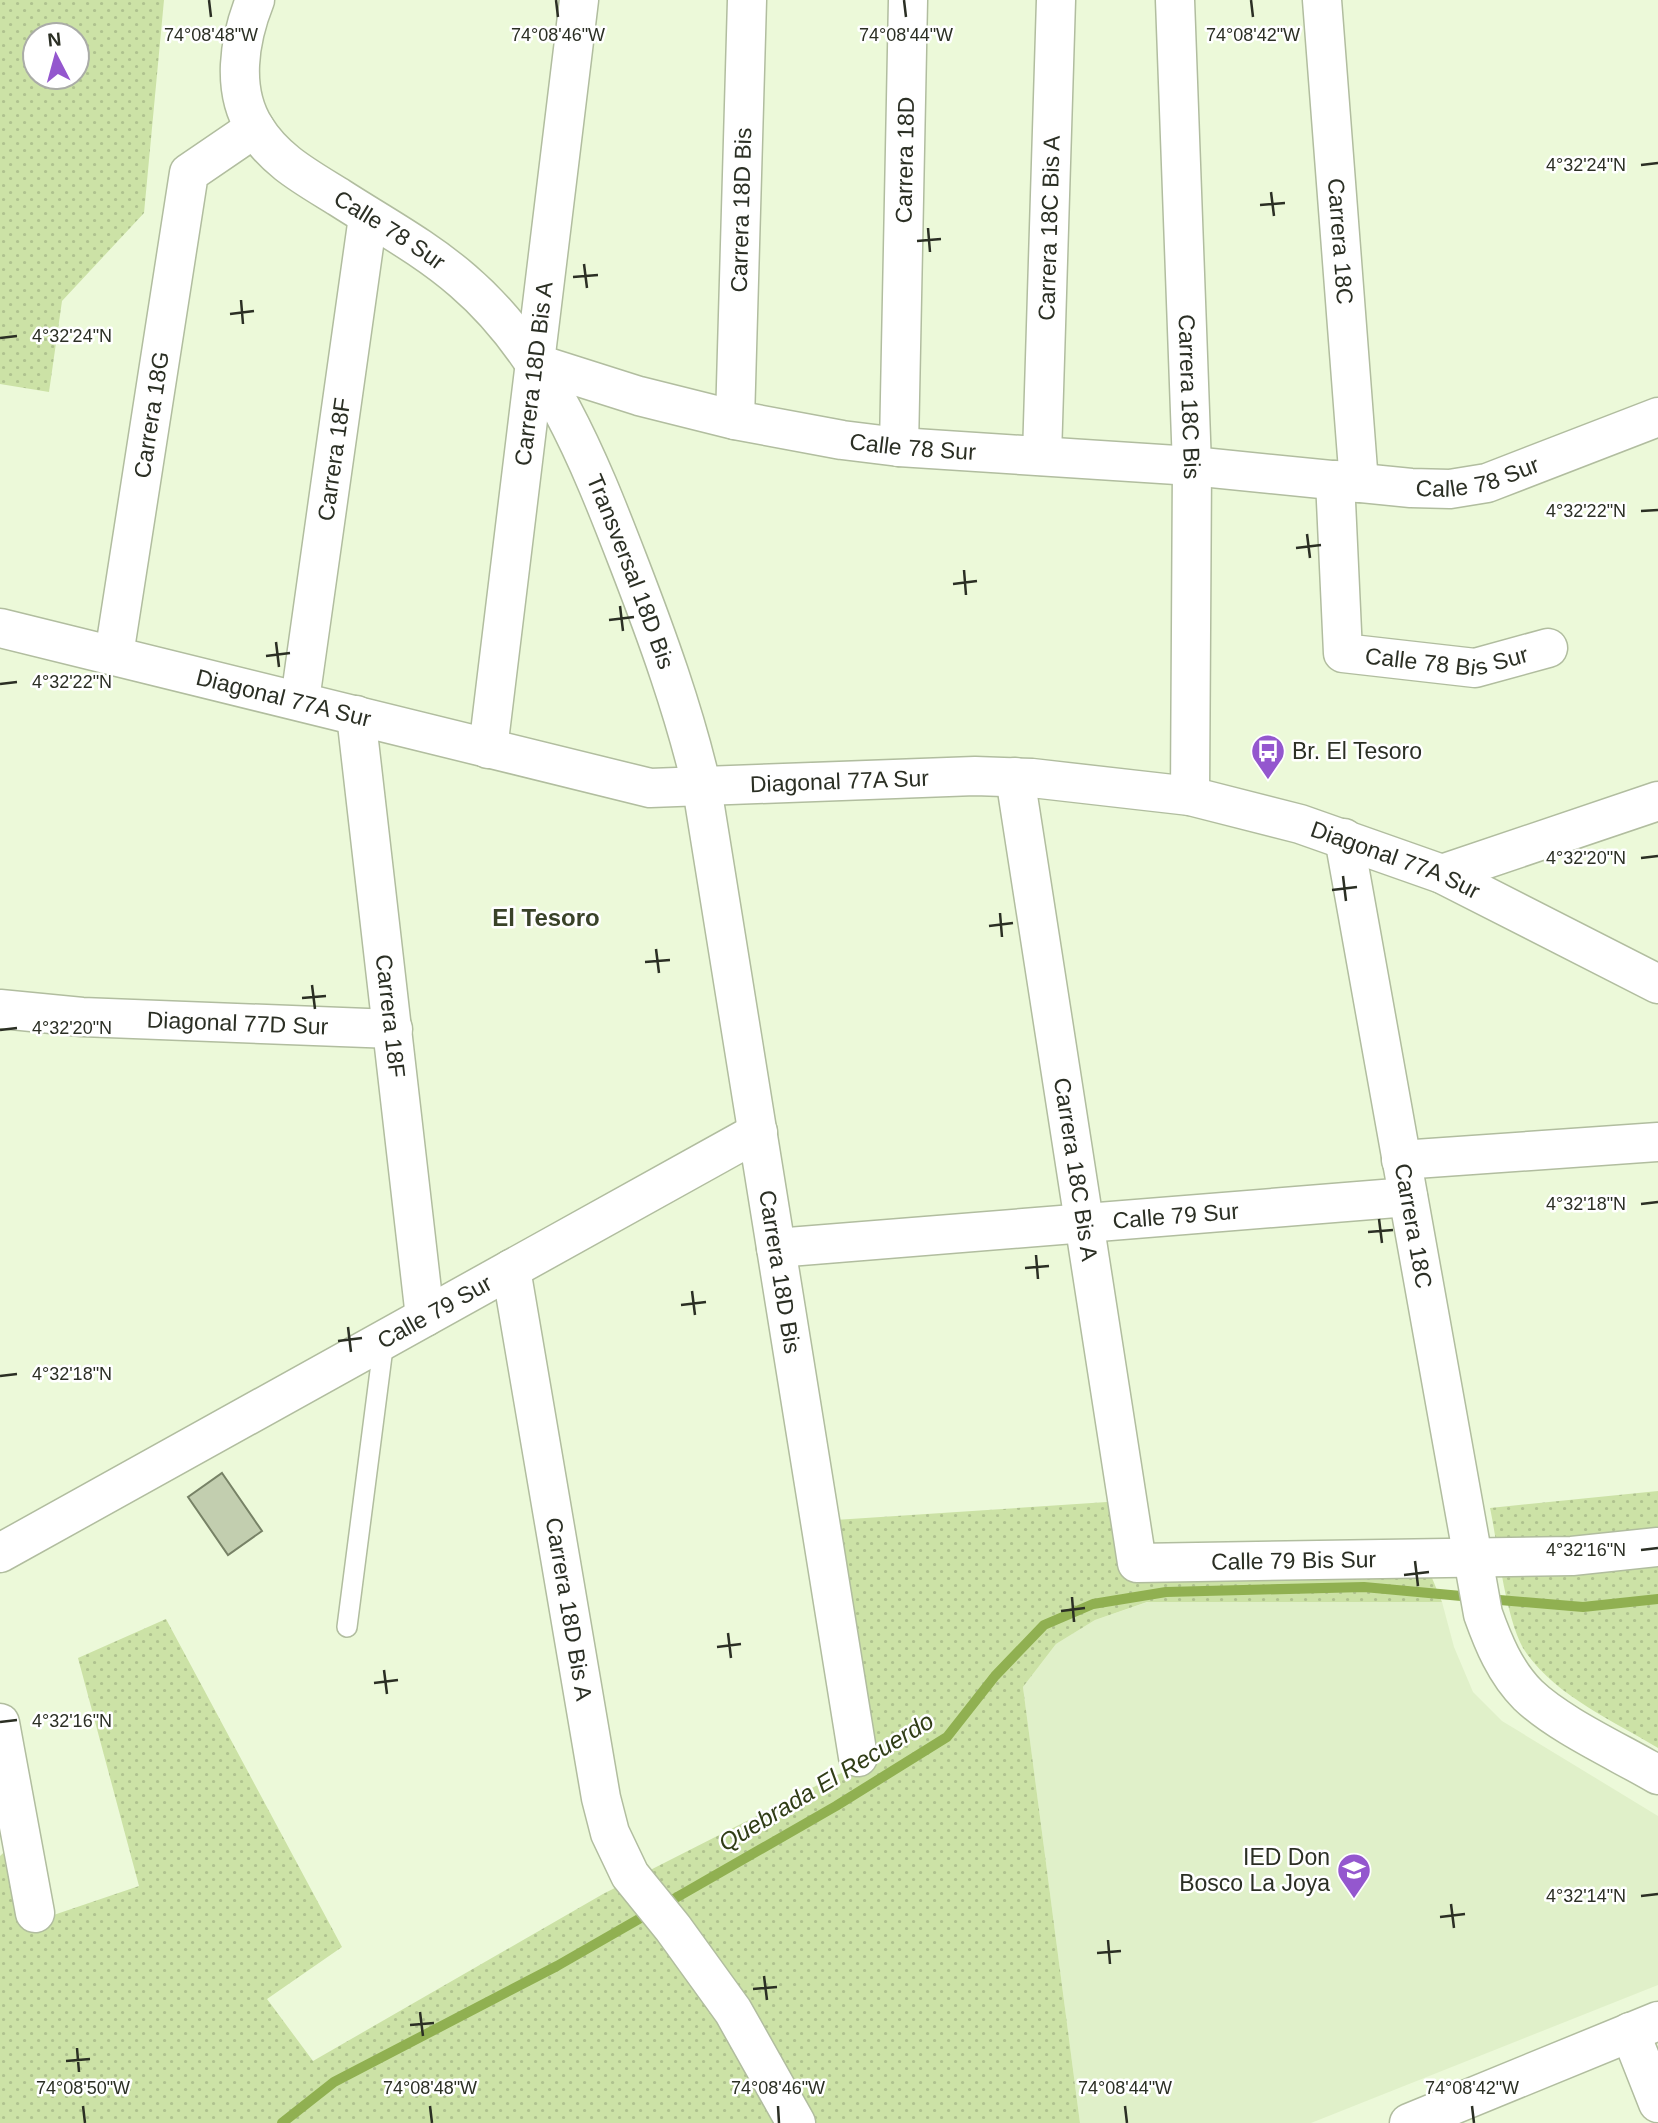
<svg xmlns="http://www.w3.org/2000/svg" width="1658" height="2123" viewBox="0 0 1658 2123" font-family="Helvetica,sans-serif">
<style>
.built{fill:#e0f0c9}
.grass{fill:url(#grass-dots);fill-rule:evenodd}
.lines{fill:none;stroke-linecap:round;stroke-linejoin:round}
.stream{stroke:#90b051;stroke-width:10}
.building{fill:#c2ceaf;stroke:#778266;stroke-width:2}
.service-casing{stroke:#b1bd9f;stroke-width:22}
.minor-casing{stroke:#b1bd9f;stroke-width:41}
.tertiary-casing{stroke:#b1bd9f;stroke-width:41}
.service{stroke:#fff;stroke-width:19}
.minor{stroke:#fff;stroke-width:38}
.tertiary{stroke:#fff;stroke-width:38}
.ticks{fill:none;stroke:#2b2f24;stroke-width:2.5}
.labels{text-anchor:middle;stroke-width:5;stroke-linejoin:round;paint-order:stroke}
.street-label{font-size:23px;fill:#2b2f24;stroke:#fff}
.poi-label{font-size:23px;fill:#2b2f24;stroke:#fff;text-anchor:start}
.neighbourhood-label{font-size:24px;font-weight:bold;fill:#394228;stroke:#fff}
.water-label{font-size:24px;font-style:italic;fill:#303d16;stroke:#fff}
.ticks-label{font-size:18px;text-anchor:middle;fill:#2b2f24;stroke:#fff;stroke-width:5;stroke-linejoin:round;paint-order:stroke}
</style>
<defs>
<pattern id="grass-dots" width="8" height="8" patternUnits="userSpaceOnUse" patternTransform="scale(1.75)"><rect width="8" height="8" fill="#cce2a6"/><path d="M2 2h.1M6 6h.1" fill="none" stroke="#afc28f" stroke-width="1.8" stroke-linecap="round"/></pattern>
</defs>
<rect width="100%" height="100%" fill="#ecf9d9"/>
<path class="built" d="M 1219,1600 L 1442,1602 L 1454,1647 L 1473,1692 L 1502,1721 L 1658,1816 L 1658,1985 L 1311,2123 L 1080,2123 L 1023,1687 L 1056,1644 L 1095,1620 L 1148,1602 Z"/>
<g class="grass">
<path d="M 0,0 L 164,0 L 144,213 L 62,301 L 49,392 L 0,384 ZM 77,35 L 77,77 L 35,77 L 35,35 Z"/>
<path d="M 1658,1491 L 1658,1748 C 1614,1721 1558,1697 1527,1654 C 1506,1626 1498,1545 1490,1508 Z"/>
<path d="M 1107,1502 L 1133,1582 L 1432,1578 L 1442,1602 L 1147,1602 L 1095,1620 L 1056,1644 L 1023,1687 L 1080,2123 L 0,2123 L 0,1856 L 16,1841 L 36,1921 L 139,1886 L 78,1658 L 166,1619 L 342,1947 L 267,1999 L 313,2061 L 603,1894 L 869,1759 L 835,1520 Z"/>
</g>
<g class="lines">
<g class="stream">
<path d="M 1488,1599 L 1583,1607 L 1658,1599"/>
<path d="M 282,2123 L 334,2082 L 557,1966 L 836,1806 L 947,1737 L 995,1676 L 1044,1625 L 1093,1604 L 1166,1592 L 1364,1587 L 1472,1597"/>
</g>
</g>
<path class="building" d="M 222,1473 L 262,1531 L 228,1555 L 188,1497 Z"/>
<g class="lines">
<g class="service-casing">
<path id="service" d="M 347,1627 L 384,1340"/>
</g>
<g class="minor-casing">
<g id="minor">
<path id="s1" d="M 1175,0 L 1192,466 L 1190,796"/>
<path id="s2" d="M 1322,0 L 1359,483"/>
<path id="s3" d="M 535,363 L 639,396 L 735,420 L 842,440 L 899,447 L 1192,466 L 1411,488 L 1450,489 L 1487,483 L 1658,417"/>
<path id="s4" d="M 735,420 L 747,0"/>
<path id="s5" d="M 899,447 L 908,0"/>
<path id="s6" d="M 1042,456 L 1056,0"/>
<path id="s7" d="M 1335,480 L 1343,653 L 1475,668 L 1548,648"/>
<path id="s8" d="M 114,655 L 189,173 L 255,128"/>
<path id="s9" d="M 300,700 L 368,217"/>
<path id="s10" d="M 356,715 L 425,1317"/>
<path id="s11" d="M 488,749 L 579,0"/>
<path id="s12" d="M 1015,777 L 1137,1563 L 1572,1556 L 1658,1547"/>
<path id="s13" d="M 702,788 L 858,1757"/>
<path d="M 1442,874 L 1658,801"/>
<path id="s14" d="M 0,1009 L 82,1017 L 393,1029"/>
<path d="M 1401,1160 L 1658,1142"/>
<path id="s15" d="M 776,1248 L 1408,1197"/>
<path id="s16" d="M 511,1269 L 601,1798 L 610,1833 L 630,1875 L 673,1928 L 733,2011 L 796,2123"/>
<path id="s17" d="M 0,1553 L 758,1132"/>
<path d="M 0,1723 L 35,1913"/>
<path d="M 1630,2032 L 1658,2103"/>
<path d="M 1409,2123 L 1658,2021"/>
</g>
</g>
<g class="tertiary-casing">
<g id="tertiary">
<path id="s18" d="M 255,0 C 239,40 231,90 255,128 C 275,161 308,178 340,198 C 382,225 425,248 463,281 C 547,353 589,460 628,561 C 657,636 684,710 702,788"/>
<path id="s19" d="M 0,628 L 650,788 L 975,776 L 1032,778 L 1190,796 L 1300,824 L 1442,874 L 1658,984"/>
<path id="s20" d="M 1344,838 L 1483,1614 C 1493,1642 1505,1672 1528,1695 C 1559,1725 1619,1752 1658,1775"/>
</g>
</g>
<use href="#service" class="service"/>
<use href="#minor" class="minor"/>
<use href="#tertiary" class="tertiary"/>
</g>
<path class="ticks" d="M 209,0 L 211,17M 556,0 L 558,17M 904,0 L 906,17M 1251,0 L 1253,17M 1641,165 L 1658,163M 1271,192 L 1274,216M 1260,205 L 1285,203M 928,228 L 930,252M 917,241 L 941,239M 584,264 L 587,288M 573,277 L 598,275M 241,300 L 243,324M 230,314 L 254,311M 0,338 L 17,336M 1641,511 L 1658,510M 1307,534 L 1310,558M 1296,548 L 1321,545M 964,570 L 966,595M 953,584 L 977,581M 620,606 L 623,631M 609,620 L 634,617M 276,642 L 279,667M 266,656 L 290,653M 0,684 L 17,682M 1641,858 L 1658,856M 1343,876 L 1346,901M 1332,890 L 1357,887M 1000,913 L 1002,937M 989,926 L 1013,923M 656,949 L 659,973M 645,962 L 670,960M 312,985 L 315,1009M 302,998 L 326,996M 0,1030 L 17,1028M 1641,1204 L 1658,1202M 1379,1219 L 1382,1243M 1368,1232 L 1393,1230M 1036,1255 L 1038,1279M 1025,1268 L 1049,1266M 692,1291 L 695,1315M 681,1305 L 706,1302M 348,1327 L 351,1352M 338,1341 L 362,1338M 0,1376 L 17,1374M 1641,1550 L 1658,1548M 1415,1561 L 1418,1586M 1404,1575 L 1429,1572M 1072,1597 L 1074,1622M 1061,1611 L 1085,1608M 728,1633 L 731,1658M 717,1647 L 741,1644M 384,1670 L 387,1694M 374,1683 L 398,1680M 0,1722 L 17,1720M 1641,1896 L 1658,1894M 1451,1904 L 1454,1928M 1440,1917 L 1465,1914M 1108,1940 L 1110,1964M 1097,1953 L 1121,1951M 764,1976 L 767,2000M 753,1989 L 777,1987M 420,2012 L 423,2036M 410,2025 L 434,2023M 77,2048 L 79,2072M 66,2061 L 90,2059M 83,2106 L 85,2123M 430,2106 L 432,2123M 778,2106 L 779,2123M 1125,2106 L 1127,2123M 1472,2106 L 1474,2123"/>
<defs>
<g id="bus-pin" transform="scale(1.75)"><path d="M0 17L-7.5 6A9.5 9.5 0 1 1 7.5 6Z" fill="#9457ce" stroke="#fff"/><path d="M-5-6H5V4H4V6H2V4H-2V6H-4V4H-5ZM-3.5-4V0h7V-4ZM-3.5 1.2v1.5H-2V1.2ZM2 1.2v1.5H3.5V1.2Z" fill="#fff"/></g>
<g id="school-pin" transform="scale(1.75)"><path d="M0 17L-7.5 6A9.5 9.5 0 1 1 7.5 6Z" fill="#9457ce" stroke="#fff"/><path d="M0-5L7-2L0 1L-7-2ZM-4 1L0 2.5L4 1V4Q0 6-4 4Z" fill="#fff"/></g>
</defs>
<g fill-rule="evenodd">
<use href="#bus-pin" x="1268" y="751"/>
<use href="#school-pin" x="1354" y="1870"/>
</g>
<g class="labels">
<g class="street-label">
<text dy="8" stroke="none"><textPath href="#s5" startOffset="287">Carrera 18D</textPath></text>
<text dy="8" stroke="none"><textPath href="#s4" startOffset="210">Carrera 18D Bis</textPath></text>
<text dy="8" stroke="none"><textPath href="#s6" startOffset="228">Carrera 18C Bis A</textPath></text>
<text dy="8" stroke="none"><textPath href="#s18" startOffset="303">Calle 78 Sur</textPath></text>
<text dy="8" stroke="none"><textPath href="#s2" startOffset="242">Carrera 18C</textPath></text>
<text dy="8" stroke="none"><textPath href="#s11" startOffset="378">Carrera 18D Bis A</textPath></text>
<text dy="8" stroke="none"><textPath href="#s1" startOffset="397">Carrera 18C Bis</textPath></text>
<text dy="8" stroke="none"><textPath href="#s8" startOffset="243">Carrera 18G</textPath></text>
<text dy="8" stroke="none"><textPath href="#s3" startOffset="388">Calle 78 Sur</textPath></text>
<text dy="8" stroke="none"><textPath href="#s9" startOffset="243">Carrera 18F</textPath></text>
<text dy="8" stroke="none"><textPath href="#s3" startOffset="956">Calle 78 Sur</textPath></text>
<text dy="8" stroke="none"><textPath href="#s18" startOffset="732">Transversal 18D Bis</textPath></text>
<text dy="8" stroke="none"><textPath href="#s7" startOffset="278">Calle 78 Bis Sur</textPath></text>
<text dy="8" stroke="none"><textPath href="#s19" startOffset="292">Diagonal 77A Sur</textPath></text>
<text dy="8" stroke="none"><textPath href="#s19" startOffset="859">Diagonal 77A Sur</textPath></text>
<text dy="8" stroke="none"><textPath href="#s19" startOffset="1426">Diagonal 77A Sur</textPath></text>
<text dy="8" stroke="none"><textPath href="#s10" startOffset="303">Carrera 18F</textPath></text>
<text dy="8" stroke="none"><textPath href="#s14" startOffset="238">Diagonal 77D Sur</textPath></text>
<text dy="8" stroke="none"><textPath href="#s12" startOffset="397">Carrera 18C Bis A</textPath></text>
<text dy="8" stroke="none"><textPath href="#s15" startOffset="401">Calle 79 Sur</textPath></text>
<text dy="8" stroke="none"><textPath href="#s20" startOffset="394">Carrera 18C</textPath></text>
<text dy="8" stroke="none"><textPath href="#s13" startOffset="490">Carrera 18D Bis</textPath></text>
<text dy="8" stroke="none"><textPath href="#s17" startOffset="497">Calle 79 Sur</textPath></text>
<text dy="8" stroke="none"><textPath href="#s12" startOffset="952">Calle 79 Bis Sur</textPath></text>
<text dy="8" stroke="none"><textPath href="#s16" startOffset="345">Carrera 18D Bis A</textPath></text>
</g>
<g class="poi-label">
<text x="1292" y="759">Br. El Tesoro</text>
<text x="1330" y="1865" text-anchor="end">IED Don<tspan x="1330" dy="26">Bosco La Joya</tspan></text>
</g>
<g class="neighbourhood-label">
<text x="546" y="926">El Tesoro</text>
</g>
<g class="water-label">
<text transform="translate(826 1782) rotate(-31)" y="8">Quebrada El Recuerdo</text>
</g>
</g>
<g class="ticks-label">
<text x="211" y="41">74°08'48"W</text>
<text x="558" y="41">74°08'46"W</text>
<text x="906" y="41">74°08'44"W</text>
<text x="1253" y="41">74°08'42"W</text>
<text x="1586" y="171">4°32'24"N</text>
<text x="72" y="342">4°32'24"N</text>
<text x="1586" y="517">4°32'22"N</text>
<text x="72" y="688">4°32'22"N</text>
<text x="1586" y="864">4°32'20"N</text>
<text x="72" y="1034">4°32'20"N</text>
<text x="1586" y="1210">4°32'18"N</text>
<text x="72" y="1380">4°32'18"N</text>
<text x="1586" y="1556">4°32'16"N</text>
<text x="72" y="1727">4°32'16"N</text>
<text x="1586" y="1902">4°32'14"N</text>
<text x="83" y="2094">74°08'50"W</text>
<text x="430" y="2094">74°08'48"W</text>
<text x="778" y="2094">74°08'46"W</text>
<text x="1125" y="2094">74°08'44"W</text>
<text x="1472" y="2094">74°08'42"W</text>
</g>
<g transform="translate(56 56) rotate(354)"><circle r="33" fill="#ffffff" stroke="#aaaca7" stroke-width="2"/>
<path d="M0-5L12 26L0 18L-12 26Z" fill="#9457ce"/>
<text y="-10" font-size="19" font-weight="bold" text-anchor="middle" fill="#2b2f24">N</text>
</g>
</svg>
